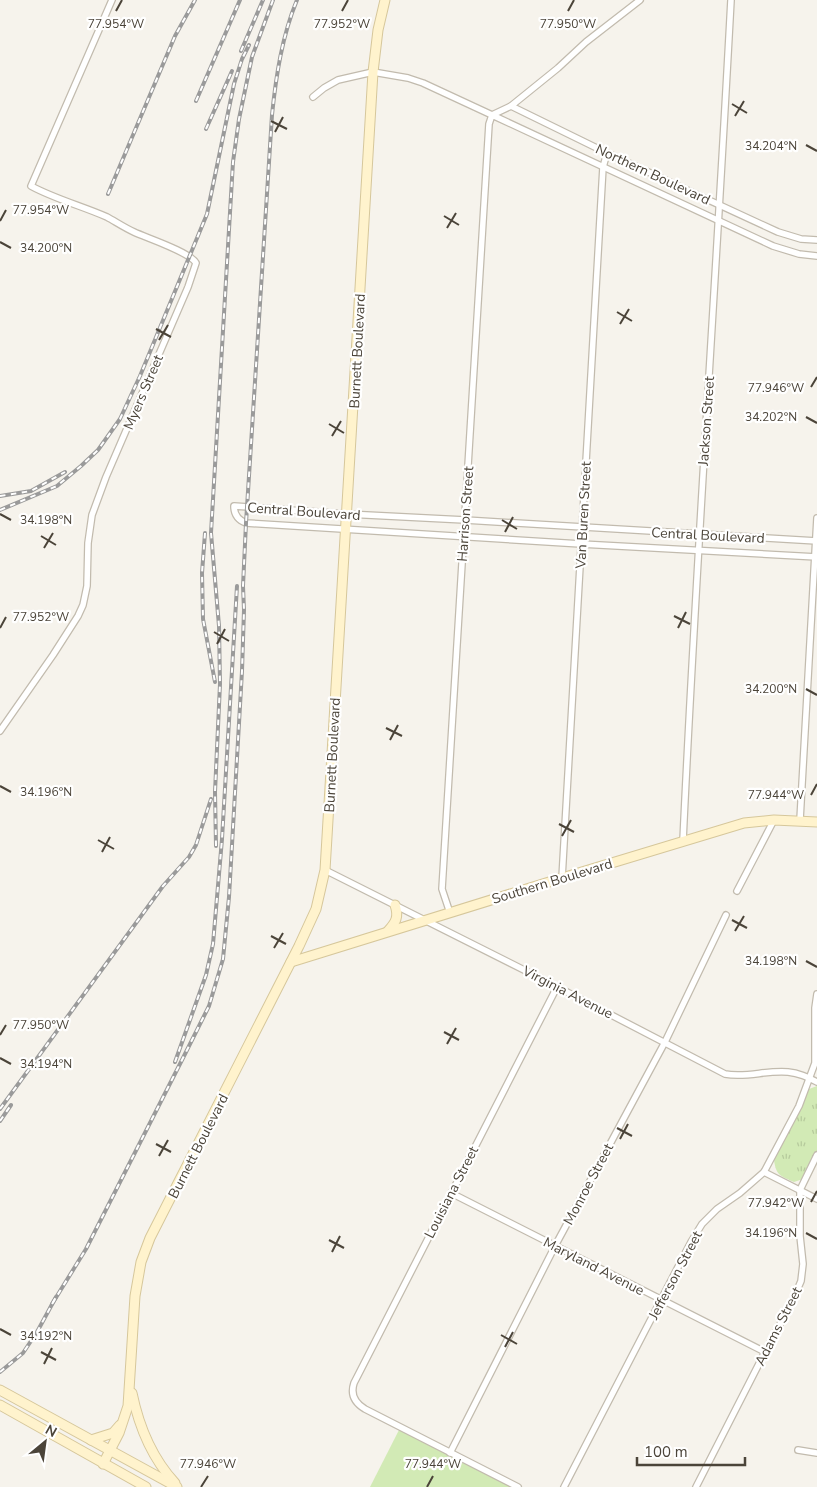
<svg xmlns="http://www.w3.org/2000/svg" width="817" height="1487" viewBox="0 0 817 1487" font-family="'Nunito Sans',sans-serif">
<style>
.park{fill:url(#park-tufts)}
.garden{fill:#d2eab5}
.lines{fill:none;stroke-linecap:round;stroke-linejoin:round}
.street-casing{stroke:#c2bbae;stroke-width:8}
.secondary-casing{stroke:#d6c79b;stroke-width:11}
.street{stroke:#fff;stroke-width:5.5}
.secondary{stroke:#fff3cd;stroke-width:9}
.rail-casing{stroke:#9a9a9a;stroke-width:4}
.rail{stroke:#fff;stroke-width:2;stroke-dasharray:5.5;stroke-linecap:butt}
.ticks{fill:none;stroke:#4b4439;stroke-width:2}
.labels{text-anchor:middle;stroke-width:4.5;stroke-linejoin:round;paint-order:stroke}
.street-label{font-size:14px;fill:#4b4439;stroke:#fff}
.ticks-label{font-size:12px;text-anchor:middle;fill:#4b4439;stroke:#fff;stroke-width:4.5;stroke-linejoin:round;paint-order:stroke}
</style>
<defs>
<pattern id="park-tufts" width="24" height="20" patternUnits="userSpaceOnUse" patternTransform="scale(1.25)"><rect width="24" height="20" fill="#d2eab5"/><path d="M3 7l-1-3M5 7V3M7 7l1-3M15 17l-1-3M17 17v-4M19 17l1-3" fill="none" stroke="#b6ca9c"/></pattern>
</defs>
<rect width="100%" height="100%" fill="#f6f3ec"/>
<path class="park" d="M 817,1086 L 817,1151 L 803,1179 L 794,1182 C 781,1176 776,1176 774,1160 L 809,1089 Z"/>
<path class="garden" d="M 400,1428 L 518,1487 L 370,1487 Z"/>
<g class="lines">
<g class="street-casing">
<g id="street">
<path d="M 313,97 L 324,88 L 338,80 L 373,72 L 408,78 L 423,83 L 492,115 L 511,106 L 607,153 L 778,232 L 801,239 L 817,240"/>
<path d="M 511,106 L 558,68 L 586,42 L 640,0"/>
<path d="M 817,541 L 465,520 L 347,514 L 234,506 C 234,514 238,520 246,523 L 581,544 L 817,557"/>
<path d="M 0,731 L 53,655 L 78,616 L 83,605 L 87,586 L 88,543 L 92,515 L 106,477 L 188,287 L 196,263 C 190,252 147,238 134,232 C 125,228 116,222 107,217 C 82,206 55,199 31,186 L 112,0"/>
<path d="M 800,820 L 817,518"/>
<path d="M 683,841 C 696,561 716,281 731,0"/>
<path d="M 325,870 L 540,978 L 725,1074 C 747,1078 766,1070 788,1072 C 799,1073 807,1077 817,1082"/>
<path d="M 562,878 L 603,167 L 607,153"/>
<path d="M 737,891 L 774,820"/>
<path d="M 450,913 L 442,889 L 489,124 L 492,115 L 773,246 L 799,254 L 817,256"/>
<path d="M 764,1172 L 817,1199"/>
<path d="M 451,1193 L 765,1352"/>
<path d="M 798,1450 L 817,1453"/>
<path d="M 450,1453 L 555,1246 L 665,1042 L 726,915"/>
<path d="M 518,1487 L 365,1409 C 355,1403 350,1395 354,1383 L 557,987"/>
<path d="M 564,1487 L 691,1242 L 702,1224 L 717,1209 L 740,1193 L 764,1172 L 799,1106 L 815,1063 L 815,1008 L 817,994"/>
<path d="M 696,1487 L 765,1352 L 792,1302 L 801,1281 L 803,1264 L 800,1236 L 800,1190 L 817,1155"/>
</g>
</g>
<g class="secondary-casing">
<g id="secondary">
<path d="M 388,931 C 396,922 399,917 395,905"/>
<path d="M 291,962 L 562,878 L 744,823 L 774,820 L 817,822"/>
<path d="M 0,1390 L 177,1487"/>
<path d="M 132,1393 C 139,1427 151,1457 175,1483"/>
<path d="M 0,1405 L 146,1487"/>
<path d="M 91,1440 L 113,1433 L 120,1425"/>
<path d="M 103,1464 L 119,1433 L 128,1406 L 135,1296 L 141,1262 L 150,1238 L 299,946 L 316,909 L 325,870 L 373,72 L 378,30 L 385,0"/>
</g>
</g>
<use href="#street" class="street"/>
<use href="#secondary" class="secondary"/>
<g class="rail-casing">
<g id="rail">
<path d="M 241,51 L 263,0"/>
<path d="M 196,101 L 240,0"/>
<path d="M 206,129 L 232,71"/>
<path d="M 108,194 L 175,36 L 195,0"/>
<path d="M 0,496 L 31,491 L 65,472"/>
<path d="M 0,510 L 57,486 L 81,466 L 98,450 L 120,419 L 140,376 L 207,214 L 234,84 L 242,59 L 249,45"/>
<path d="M 205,533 L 202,573 L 203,619 L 215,682"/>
<path d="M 216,846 L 215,792 L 220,684 L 219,626 L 211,533 L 233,162 L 239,119 L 252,57 L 273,0"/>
<path d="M 175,1062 L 206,975 L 213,944 L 222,839 L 237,586"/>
<path d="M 0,1109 L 163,886 L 189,857 L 196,845 L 211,799"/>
<path d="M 0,1121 L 11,1105"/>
<path d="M 52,1304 L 86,1249 L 185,1054 L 209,1006 L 223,959 L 229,897 L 242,671 L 244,610 L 243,586 L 246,523 L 272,115 C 276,76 282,36 297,0"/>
<path d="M 0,1372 L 23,1353 L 37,1332 L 56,1297"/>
</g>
</g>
<use href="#rail" class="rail"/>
</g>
<path class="ticks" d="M 116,11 L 122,0M 342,11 L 348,0M 568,11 L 574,0M 732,104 L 747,113M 735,116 L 744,101M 271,121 L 287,129M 275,132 L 283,117M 806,145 L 817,151M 444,216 L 459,225M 0,221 L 6,210M 447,228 L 456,213M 0,242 L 11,248M 617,312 L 632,321M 620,324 L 629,309M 156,329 L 171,337M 159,340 L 168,325M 811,387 L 817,377M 806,417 L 817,423M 329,424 L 344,433M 332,436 L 341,421M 0,514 L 11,520M 502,520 L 517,529M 505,532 L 513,517M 41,536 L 56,545M 44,548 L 53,533M 674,616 L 690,624M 0,628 L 6,617M 678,628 L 686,612M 214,632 L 229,641M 217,644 L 225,629M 806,689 L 817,695M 386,728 L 402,736M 390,740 L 398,725M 0,786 L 11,792M 811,795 L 817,784M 559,824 L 574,832M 562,836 L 571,820M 98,840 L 114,849M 102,852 L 110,837M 732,920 L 747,928M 735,931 L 744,916M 271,936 L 286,944M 274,948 L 283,933M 806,961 L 817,967M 444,1032 L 459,1040M 0,1035 L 6,1025M 447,1044 L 456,1028M 0,1058 L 11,1064M 617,1128 L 632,1136M 620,1139 L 628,1124M 156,1144 L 171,1152M 159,1156 L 168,1140M 811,1202 L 817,1191M 806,1233 L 817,1239M 329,1240 L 344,1248M 332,1252 L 340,1236M 0,1329 L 11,1335M 501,1335 L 517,1344M 505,1347 L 513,1332M 41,1352 L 56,1360M 44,1364 L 52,1348M 201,1487 L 208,1476M 427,1487 L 433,1476"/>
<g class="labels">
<g class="street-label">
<text transform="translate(653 174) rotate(25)" y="5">Northern Boulevard</text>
<text transform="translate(357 351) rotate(-87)" y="5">Burnett Boulevard</text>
<text transform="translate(143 392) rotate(-67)" y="5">Myers Street</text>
<text transform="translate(706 421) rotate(-86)" y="5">Jackson Street</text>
<text transform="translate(304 511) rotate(4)" y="5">Central Boulevard</text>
<text transform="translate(465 514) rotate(-86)" y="5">Harrison Street</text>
<text transform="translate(583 515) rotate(-87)" y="5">Van Buren Street</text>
<text transform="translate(708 535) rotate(3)" y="5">Central Boulevard</text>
<text transform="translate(332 755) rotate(-87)" y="5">Burnett Boulevard</text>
<text transform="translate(552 881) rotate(-17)" y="5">Southern Boulevard</text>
<text transform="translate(568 992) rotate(27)" y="5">Virginia Avenue</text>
<text transform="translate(198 1146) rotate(-63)" y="5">Burnett Boulevard</text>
<text transform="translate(588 1184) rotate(-62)" y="5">Monroe Street</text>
<text transform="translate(451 1192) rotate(-63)" y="5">Louisiana Street</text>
<text transform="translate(594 1266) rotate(27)" y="5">Maryland Avenue</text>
<text transform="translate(675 1275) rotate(-62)" y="5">Jefferson Street</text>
<text transform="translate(778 1326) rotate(-63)" y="5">Adams Street</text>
</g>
</g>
<g class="ticks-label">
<text x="116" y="28">77.954°W</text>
<text x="342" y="28">77.952°W</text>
<text x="568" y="28">77.950°W</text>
<text x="771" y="150">34.204°N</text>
<text x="41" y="214">77.954°W</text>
<text x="46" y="252">34.200°N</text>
<text x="776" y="392">77.946°W</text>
<text x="771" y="421">34.202°N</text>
<text x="46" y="524">34.198°N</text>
<text x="41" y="621">77.952°W</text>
<text x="771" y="693">34.200°N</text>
<text x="46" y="796">34.196°N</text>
<text x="776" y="799">77.944°W</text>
<text x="771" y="965">34.198°N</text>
<text x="41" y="1029">77.950°W</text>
<text x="46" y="1068">34.194°N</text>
<text x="776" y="1207">77.942°W</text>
<text x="771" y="1237">34.196°N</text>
<text x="46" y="1340">34.192°N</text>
<text x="208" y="1468">77.946°W</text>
<text x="433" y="1468">77.944°W</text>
</g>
<g transform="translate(45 1442) rotate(29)" stroke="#ffffff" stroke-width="4" paint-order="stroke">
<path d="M0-4L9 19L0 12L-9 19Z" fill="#4b4439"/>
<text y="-8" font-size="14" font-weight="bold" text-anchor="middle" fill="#4b4439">N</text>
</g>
<path d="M637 1457v8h108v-8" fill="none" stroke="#4b4439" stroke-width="2.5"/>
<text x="644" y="1457" font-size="15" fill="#4b4439" stroke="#ffffff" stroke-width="4" paint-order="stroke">100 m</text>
</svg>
